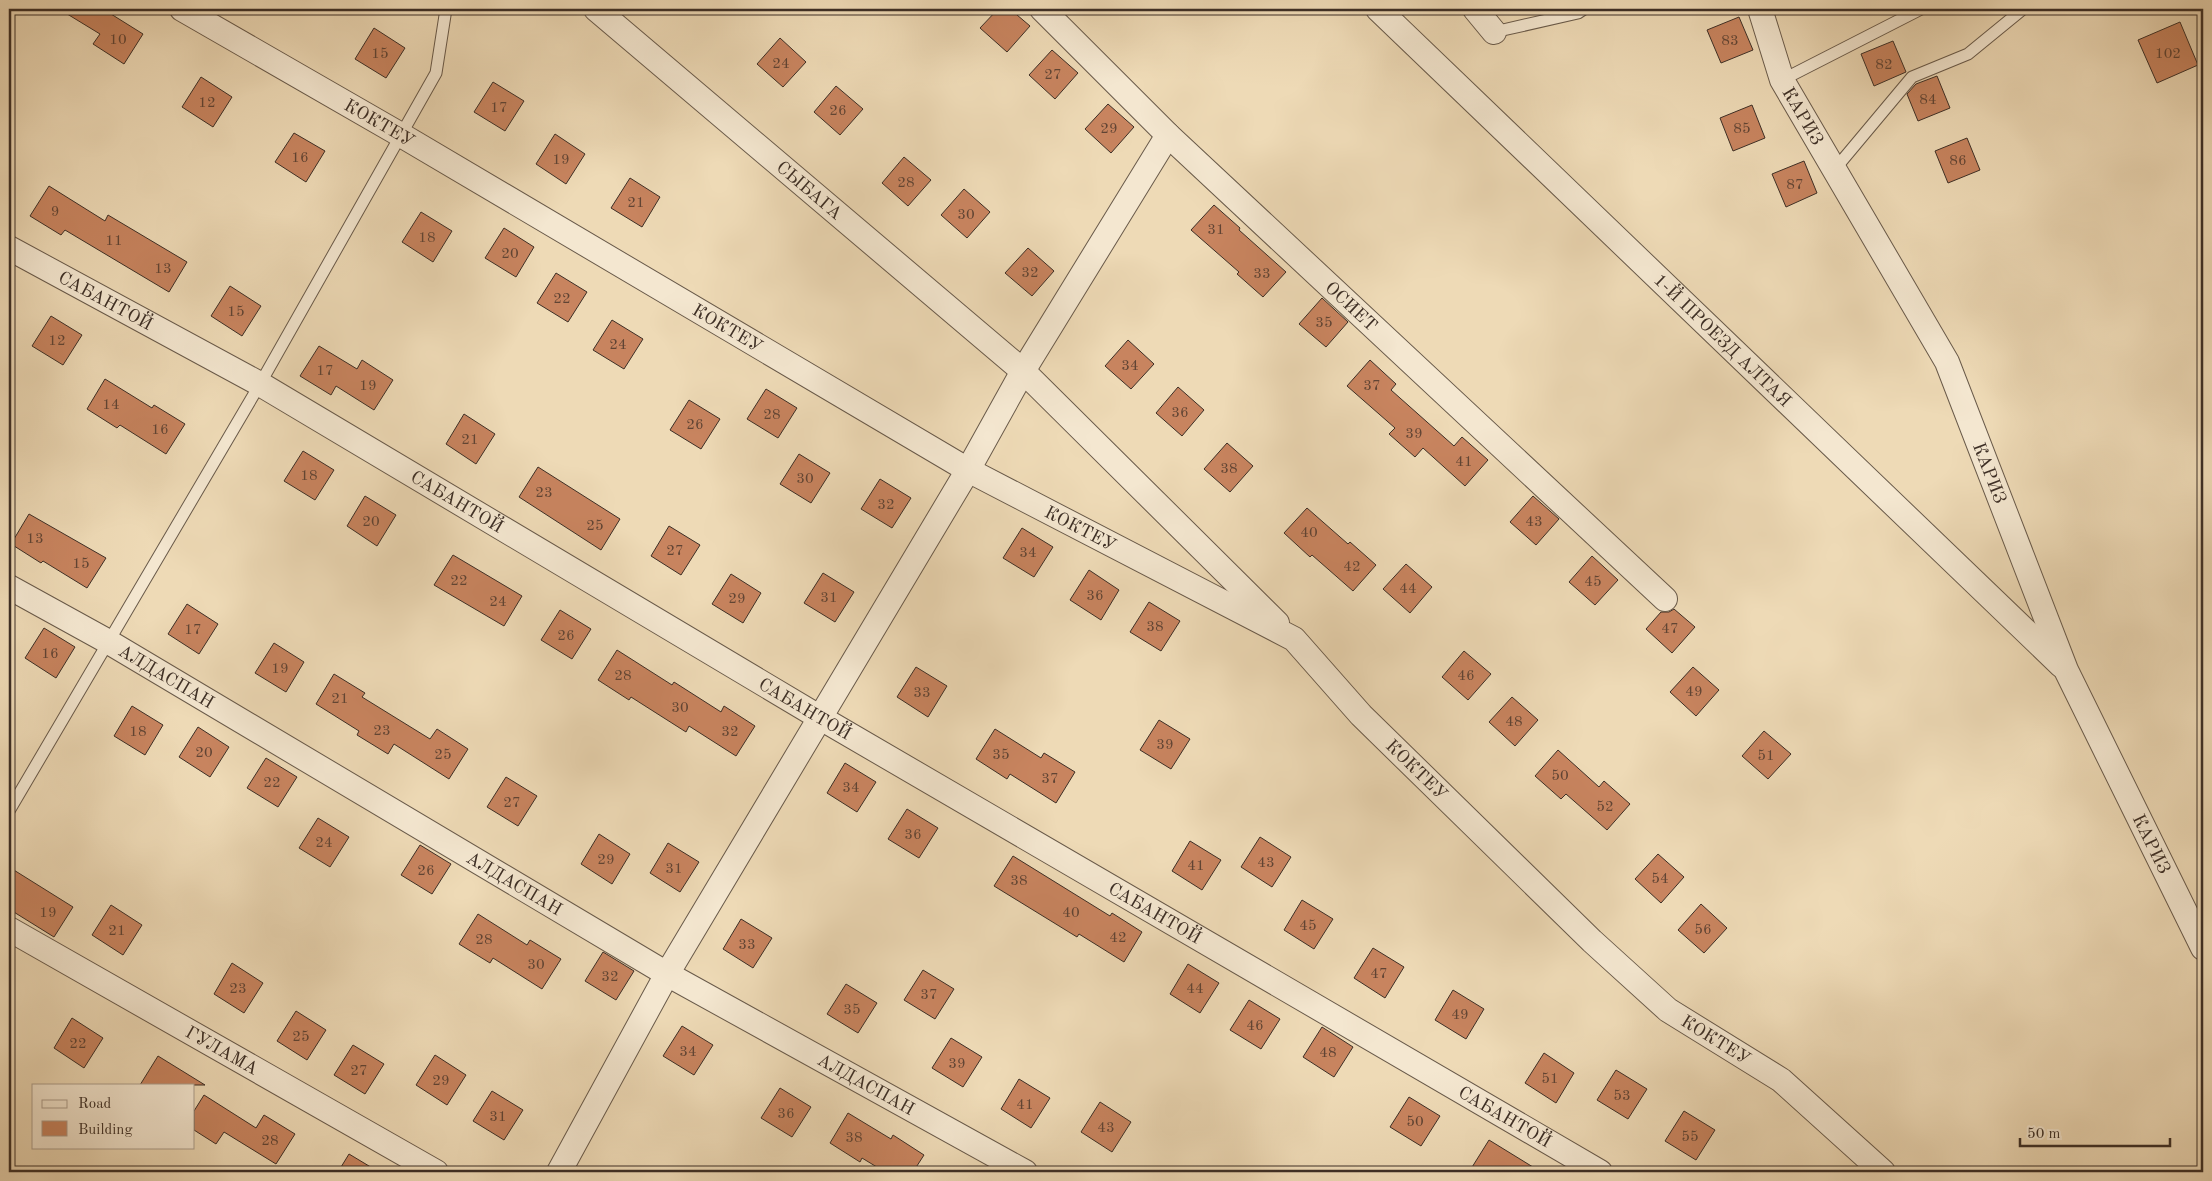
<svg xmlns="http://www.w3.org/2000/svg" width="2212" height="1181" viewBox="0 0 2212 1181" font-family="'Old Standard TT',serif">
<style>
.building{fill:#c8845f;stroke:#3d2f26}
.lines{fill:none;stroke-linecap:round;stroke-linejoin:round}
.service-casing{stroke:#695a4a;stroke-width:13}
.minor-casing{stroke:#695a4a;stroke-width:26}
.service{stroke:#f4e7d0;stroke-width:11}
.minor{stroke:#f4e7d0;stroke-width:24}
.labels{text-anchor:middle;stroke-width:4;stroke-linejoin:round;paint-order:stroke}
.number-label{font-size:15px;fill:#604434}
.street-label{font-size:18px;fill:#3d2f26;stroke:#f4e7d0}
</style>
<rect width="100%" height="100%" fill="#eedab6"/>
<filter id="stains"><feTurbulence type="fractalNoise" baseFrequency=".004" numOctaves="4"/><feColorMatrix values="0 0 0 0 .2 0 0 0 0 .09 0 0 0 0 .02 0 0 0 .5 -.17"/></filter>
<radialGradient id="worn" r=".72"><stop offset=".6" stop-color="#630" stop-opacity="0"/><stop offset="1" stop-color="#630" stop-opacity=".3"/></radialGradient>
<g class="building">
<path d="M 59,9 L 103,9 L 143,34 L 124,64 L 93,44 L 100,34 Z"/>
<path d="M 998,9 L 1010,9 L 1030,26 L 1007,52 L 980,28 Z"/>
<path d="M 1739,17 L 1753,50 L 1721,63 L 1707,30 Z"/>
<path d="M 2180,22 L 2198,65 L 2157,83 L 2138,40 Z"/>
<path d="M 374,28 L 405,48 L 386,78 L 355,59 Z"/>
<path d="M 780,38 L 806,62 L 783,87 L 757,64 Z"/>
<path d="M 1893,41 L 1906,72 L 1874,86 L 1861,54 Z"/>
<path d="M 1052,50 L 1078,73 L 1055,99 L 1029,75 Z"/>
<path d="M 1937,76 L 1950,108 L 1918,121 L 1907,94 L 1916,84 Z"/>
<path d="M 201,77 L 232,97 L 213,127 L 182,107 Z"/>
<path d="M 493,82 L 524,101 L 505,131 L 474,112 Z"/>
<path d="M 836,86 L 863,109 L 840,135 L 814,112 Z"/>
<path d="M 1108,104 L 1134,127 L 1111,153 L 1085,129 Z"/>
<path d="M 1752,105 L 1765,138 L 1733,151 L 1720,118 Z"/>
<path d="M 294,133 L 325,151 L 306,182 L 275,162 Z"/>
<path d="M 555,134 L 585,154 L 566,184 L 536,164 Z"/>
<path d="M 1967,138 L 1980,170 L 1948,183 L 1935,151 Z"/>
<path d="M 904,157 L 931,180 L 908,206 L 882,183 Z"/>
<path d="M 1804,161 L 1817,193 L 1786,207 L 1772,174 Z"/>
<path d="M 630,178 L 660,197 L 642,227 L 611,208 Z"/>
<path d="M 49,186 L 105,221 L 108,215 L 187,262 L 169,292 L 65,230 L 61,235 L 30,216 Z"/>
<path d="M 964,189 L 990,212 L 967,238 L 941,215 Z"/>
<path d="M 1214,205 L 1240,228 L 1239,230 L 1286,272 L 1263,297 L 1237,274 L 1239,272 L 1191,230 Z"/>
<path d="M 421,212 L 452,231 L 433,262 L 402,242 Z"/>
<path d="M 504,228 L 534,247 L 516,277 L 485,258 Z"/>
<path d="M 1028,248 L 1054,271 L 1032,296 L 1005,273 Z"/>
<path d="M 556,273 L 587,292 L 568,322 L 537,303 Z"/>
<path d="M 230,286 L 261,306 L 242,336 L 211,316 Z"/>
<path d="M 1322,298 L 1348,322 L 1326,347 L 1299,324 Z"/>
<path d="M 51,316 L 82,335 L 63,365 L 32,346 Z"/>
<path d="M 612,320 L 643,339 L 624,369 L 593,350 Z"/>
<path d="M 1128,340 L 1154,364 L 1131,389 L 1105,366 Z"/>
<path d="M 319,346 L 357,369 L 362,360 L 393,380 L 374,410 L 336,386 L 331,395 L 300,376 Z"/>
<path d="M 1370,360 L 1396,384 L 1391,390 L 1454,446 L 1462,437 L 1488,460 L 1465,486 L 1423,448 L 1415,457 L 1389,434 L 1395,428 L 1347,386 Z"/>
<path d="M 105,379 L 152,408 L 154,405 L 185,424 L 166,454 L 120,425 L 117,428 L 87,409 Z"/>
<path d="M 1178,387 L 1204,410 L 1182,436 L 1156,413 Z"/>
<path d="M 766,389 L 797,408 L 778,438 L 747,419 Z"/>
<path d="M 689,400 L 720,419 L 701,449 L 670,430 Z"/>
<path d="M 464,414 L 495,434 L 476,464 L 446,444 Z"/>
<path d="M 1227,443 L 1253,466 L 1230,492 L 1204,469 Z"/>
<path d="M 303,451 L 334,470 L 315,500 L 284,481 Z"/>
<path d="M 799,454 L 830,473 L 811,503 L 780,484 Z"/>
<path d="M 538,467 L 620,519 L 601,550 L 519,497 Z"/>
<path d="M 880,479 L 911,498 L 892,528 L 861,509 Z"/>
<path d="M 365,496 L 396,515 L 377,546 L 347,526 Z"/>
<path d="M 1533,496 L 1559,519 L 1536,545 L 1510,522 Z"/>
<path d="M 1307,508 L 1348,544 L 1350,542 L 1376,565 L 1353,591 L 1312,555 L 1310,557 L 1284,533 Z"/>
<path d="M 29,514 L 106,558 L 87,588 L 43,561 L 41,563 L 11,544 Z"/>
<path d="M 669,526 L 700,545 L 681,575 L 651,556 Z"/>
<path d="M 1022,528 L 1053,547 L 1034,577 L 1003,558 Z"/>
<path d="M 453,555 L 522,596 L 504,626 L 434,585 Z"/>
<path d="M 1592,556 L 1618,580 L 1595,605 L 1569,582 Z"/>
<path d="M 1406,564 L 1432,587 L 1410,613 L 1383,589 Z"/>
<path d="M 1089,570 L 1119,590 L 1101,620 L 1070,600 Z"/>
<path d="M 823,573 L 854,592 L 835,622 L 804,603 Z"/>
<path d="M 731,574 L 761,593 L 743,623 L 712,604 Z"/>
<path d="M 1149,602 L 1180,621 L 1161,651 L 1130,632 Z"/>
<path d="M 187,604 L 218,624 L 199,654 L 168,634 Z"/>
<path d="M 1674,609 L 1695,627 L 1672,653 L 1646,629 L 1661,612 L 1669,612 Z"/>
<path d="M 560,610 L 591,629 L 572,659 L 541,640 Z"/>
<path d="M 44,628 L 75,647 L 56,678 L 25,658 Z"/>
<path d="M 274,643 L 304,662 L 286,692 L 255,673 Z"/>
<path d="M 617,650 L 672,685 L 674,682 L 721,712 L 724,706 L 755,726 L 736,756 L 689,726 L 686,732 L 631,697 L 629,700 L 598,680 Z"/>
<path d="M 1464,651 L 1491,674 L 1468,700 L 1442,677 Z"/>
<path d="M 916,667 L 947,686 L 928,717 L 897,697 Z"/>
<path d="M 1693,667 L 1719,690 L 1696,716 L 1670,692 Z"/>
<path d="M 334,674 L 365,693 L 362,697 L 430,739 L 437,729 L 468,749 L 449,779 L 394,744 L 388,754 L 357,735 L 359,731 L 316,704 Z"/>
<path d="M 1512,697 L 1538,720 L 1515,746 L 1489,722 Z"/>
<path d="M 132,706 L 163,725 L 145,755 L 114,736 Z"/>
<path d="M 1159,720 L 1190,739 L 1171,769 L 1140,750 Z"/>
<path d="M 198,727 L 229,747 L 210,777 L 179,757 Z"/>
<path d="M 995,729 L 1041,758 L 1044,753 L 1075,772 L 1056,803 L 1010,774 L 1007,779 L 976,759 Z"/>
<path d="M 1764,731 L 1791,754 L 1768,779 L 1742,756 Z"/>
<path d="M 1558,750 L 1599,787 L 1604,781 L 1630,804 L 1607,830 L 1566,794 L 1561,799 L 1535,776 Z"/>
<path d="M 266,758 L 297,777 L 278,807 L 247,788 Z"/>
<path d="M 845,763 L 876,782 L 857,812 L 827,793 Z"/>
<path d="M 506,777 L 537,796 L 518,826 L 487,807 Z"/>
<path d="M 907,809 L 938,828 L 919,858 L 888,839 Z"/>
<path d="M 318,818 L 349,837 L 330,867 L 299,848 Z"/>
<path d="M 599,834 L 630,854 L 612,884 L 581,864 Z"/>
<path d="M 1260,837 L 1291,857 L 1272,887 L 1241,867 Z"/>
<path d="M 1190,841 L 1221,860 L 1202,890 L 1172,871 Z"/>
<path d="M 668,843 L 699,862 L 680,892 L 650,873 Z"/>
<path d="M 420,845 L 451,864 L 432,894 L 401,875 Z"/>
<path d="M 1658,854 L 1684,877 L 1661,903 L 1635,879 Z"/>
<path d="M 1013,856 L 1110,916 L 1112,913 L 1142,932 L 1124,962 L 1079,934 L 1077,937 L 994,886 Z"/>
<path d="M 9,867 L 73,907 L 54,937 L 9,909 Z"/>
<path d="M 1302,900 L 1333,919 L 1314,949 L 1284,930 Z"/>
<path d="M 1701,904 L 1727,928 L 1704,953 L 1678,930 Z"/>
<path d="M 111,905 L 142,925 L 123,955 L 92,935 Z"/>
<path d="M 478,914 L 527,945 L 530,940 L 561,959 L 542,989 L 493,958 L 490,963 L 459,944 Z"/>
<path d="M 741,919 L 772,938 L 753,968 L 723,949 Z"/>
<path d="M 1373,948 L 1404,967 L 1385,998 L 1354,978 Z"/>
<path d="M 603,952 L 634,971 L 616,1000 L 585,981 Z"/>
<path d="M 232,963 L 263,983 L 244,1013 L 214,994 Z"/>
<path d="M 1188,964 L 1219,983 L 1200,1013 L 1170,994 Z"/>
<path d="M 923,970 L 954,989 L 935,1019 L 904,1000 Z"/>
<path d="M 846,984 L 877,1003 L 858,1033 L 827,1014 Z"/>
<path d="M 1453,990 L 1484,1009 L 1466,1039 L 1435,1020 Z"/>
<path d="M 1249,1000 L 1280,1019 L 1261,1049 L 1230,1030 Z"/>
<path d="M 296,1011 L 326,1030 L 307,1060 L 277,1041 Z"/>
<path d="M 72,1018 L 103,1038 L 84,1068 L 54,1048 Z"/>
<path d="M 682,1026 L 713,1045 L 694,1075 L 663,1056 Z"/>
<path d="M 1322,1027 L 1353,1047 L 1334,1077 L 1303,1057 Z"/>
<path d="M 951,1038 L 982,1057 L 963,1087 L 932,1068 Z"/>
<path d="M 353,1045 L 384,1064 L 365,1094 L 334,1075 Z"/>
<path d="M 1544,1053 L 1574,1073 L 1556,1103 L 1525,1083 Z"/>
<path d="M 435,1055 L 466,1075 L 447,1105 L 416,1085 Z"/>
<path d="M 158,1056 L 205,1085 L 140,1085 Z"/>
<path d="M 1616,1070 L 1647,1089 L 1628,1119 L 1597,1100 Z"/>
<path d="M 1019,1079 L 1050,1098 L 1031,1128 L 1001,1109 Z"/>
<path d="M 780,1088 L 811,1107 L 792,1137 L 761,1118 Z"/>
<path d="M 492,1091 L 523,1110 L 504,1140 L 473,1121 Z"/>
<path d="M 204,1095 L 256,1128 L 264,1115 L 295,1134 L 276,1164 L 224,1132 L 216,1144 L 194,1130 L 194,1111 Z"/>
<path d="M 1409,1097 L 1440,1116 L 1421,1146 L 1390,1127 Z"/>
<path d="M 1100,1102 L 1131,1122 L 1112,1152 L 1081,1132 Z"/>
<path d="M 1684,1111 L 1715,1130 L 1696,1160 L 1665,1141 Z"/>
<path d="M 848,1113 L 891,1139 L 893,1135 L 924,1155 L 913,1172 L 885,1172 L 862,1158 L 860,1162 L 830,1143 Z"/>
<path d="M 1489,1140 L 1541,1172 L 1469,1172 Z"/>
<path d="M 349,1154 L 379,1172 L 338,1172 Z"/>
</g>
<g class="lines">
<g class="service-casing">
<g id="service">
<path d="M 1494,32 L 1578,13 L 1584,9"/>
<path d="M 1782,80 L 1921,9"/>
<path d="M 1835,169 L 1912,77 L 1968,54 L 2023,9"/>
<path d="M 9,811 L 260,384 L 436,73 L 446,9"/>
</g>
</g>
<g class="minor-casing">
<g id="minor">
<path id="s1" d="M 182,9 L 401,135 L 968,470 L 1294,639 L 1361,715 L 1592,941 L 1668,1010 L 1781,1080 L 1883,1172"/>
<path id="s2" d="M 596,9 L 1023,371 L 1277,623"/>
<path id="s3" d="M 1042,9 L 1168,135 L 1665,599"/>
<path id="s4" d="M 1378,9 L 2061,665"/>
<path d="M 1475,9 L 1494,32"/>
<path id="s5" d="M 1760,9 L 1782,80 L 1947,362 L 2066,670 L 2203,948"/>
<path id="s6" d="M 9,248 L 260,384 L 819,717 L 1600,1172"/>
<path id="s7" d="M 9,587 L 107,641 L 667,974 L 1025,1172"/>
<path id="s8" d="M 9,929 L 436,1172"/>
<path d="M 559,1172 L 667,974 L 968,470 L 1023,371 L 1168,135"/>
</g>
</g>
<use href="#service" class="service"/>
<use href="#minor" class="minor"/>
</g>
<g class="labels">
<g class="number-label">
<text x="118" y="44">10</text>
<text x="1730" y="45">83</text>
<text x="380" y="58">15</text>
<text x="2168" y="58">102</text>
<text x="781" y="68">24</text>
<text x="1884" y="69">82</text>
<text x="1053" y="79">27</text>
<text x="1928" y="104">84</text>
<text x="207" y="107">12</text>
<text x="499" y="112">17</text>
<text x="838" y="115">26</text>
<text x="1109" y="133">29</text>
<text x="1742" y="133">85</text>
<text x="300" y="162">16</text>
<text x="561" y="164">19</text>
<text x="1958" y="165">86</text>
<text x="906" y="187">28</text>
<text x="1795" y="189">87</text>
<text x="636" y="207">21</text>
<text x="55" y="216">9</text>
<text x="966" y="219">30</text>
<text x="1216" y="234">31</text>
<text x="427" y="242">18</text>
<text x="114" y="245">11</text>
<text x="510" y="258">20</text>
<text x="163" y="273">13</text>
<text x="1030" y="277">32</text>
<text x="1262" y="278">33</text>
<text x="562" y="303">22</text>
<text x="236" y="316">15</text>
<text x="1324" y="327">35</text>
<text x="57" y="345">12</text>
<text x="618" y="349">24</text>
<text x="1130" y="370">34</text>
<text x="325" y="375">17</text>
<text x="368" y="390">19</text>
<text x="1372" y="390">37</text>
<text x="111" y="409">14</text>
<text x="1180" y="417">36</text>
<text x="772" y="419">28</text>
<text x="695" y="429">26</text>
<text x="160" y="434">16</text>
<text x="1414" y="438">39</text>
<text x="470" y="444">21</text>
<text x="1464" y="466">41</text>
<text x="1229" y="473">38</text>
<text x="309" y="480">18</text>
<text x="805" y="483">30</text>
<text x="544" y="497">23</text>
<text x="886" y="509">32</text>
<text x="371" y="526">20</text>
<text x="1534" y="526">43</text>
<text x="595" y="530">25</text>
<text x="1309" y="537">40</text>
<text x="35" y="543">13</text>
<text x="675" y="555">27</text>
<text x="1028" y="557">34</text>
<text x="81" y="568">15</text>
<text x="1352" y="571">42</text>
<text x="459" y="585">22</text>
<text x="1593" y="586">45</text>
<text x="1408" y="593">44</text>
<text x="1095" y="600">36</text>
<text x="829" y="602">31</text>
<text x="737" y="603">29</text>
<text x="498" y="606">24</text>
<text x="1155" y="631">38</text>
<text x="1670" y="633">47</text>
<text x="193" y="634">17</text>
<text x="566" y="640">26</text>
<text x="50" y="658">16</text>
<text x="280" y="673">19</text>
<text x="623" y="680">28</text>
<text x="1466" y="680">46</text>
<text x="1694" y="696">49</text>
<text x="922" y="697">33</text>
<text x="340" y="703">21</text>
<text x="680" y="712">30</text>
<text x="1514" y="726">48</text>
<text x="382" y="735">23</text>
<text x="138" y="736">18</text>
<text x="730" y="736">32</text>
<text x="1165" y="749">39</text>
<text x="204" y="757">20</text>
<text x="443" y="759">25</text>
<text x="1001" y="759">35</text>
<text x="1766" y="760">51</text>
<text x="1560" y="780">50</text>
<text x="1050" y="783">37</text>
<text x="272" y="787">22</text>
<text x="851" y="792">34</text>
<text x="512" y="807">27</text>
<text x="1605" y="811">52</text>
<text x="913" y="839">36</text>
<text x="324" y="847">24</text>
<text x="606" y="864">29</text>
<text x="1266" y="867">43</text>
<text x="1196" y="870">41</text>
<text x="674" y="873">31</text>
<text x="426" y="875">26</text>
<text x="1660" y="883">54</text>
<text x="1019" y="885">38</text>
<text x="48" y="917">19</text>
<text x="1071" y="917">40</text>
<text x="1308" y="930">45</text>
<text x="1703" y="934">56</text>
<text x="117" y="935">21</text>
<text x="1118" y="942">42</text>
<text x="484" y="944">28</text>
<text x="747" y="949">33</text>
<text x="536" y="969">30</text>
<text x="1379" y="978">47</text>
<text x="610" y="981">32</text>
<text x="238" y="993">23</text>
<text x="1195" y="993">44</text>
<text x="929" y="999">37</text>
<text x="852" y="1014">35</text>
<text x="1460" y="1019">49</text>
<text x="1255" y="1030">46</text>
<text x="301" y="1041">25</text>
<text x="78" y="1048">22</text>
<text x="688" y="1056">34</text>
<text x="1328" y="1057">48</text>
<text x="957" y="1068">39</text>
<text x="359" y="1075">27</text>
<text x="1550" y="1083">51</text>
<text x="441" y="1085">29</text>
<text x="1622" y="1100">53</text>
<text x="1025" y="1109">41</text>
<text x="786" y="1118">36</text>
<text x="498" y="1121">31</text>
<text x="1415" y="1126">50</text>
<text x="1106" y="1132">43</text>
<text x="1690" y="1141">55</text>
<text x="854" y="1142">38</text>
<text x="270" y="1145">28</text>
</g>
<g class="street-label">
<text dy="6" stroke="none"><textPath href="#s5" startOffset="116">КАРИЗ</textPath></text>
<text dy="6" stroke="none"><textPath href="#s1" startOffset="228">КОКТЕУ</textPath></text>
<text dy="6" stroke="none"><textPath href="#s2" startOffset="280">СЫБАГА</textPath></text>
<text dy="6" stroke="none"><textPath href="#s6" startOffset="110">САБАНТОЙ</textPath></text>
<text dy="6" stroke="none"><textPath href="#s3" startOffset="429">ОСИЕТ</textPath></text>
<text dy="6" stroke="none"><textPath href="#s1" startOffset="632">КОКТЕУ</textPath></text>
<text dy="6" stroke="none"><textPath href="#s4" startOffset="478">1-Й ПРОЕЗД АЛТАЯ</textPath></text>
<text dy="6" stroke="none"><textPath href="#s5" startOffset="520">КАРИЗ</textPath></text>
<text dy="6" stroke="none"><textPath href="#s6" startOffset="515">САБАНТОЙ</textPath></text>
<text dy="6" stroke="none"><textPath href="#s1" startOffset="1038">КОКТЕУ</textPath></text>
<text dy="6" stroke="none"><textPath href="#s7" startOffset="181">АЛДАСПАН</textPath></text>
<text dy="6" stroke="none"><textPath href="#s6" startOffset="920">САБАНТОЙ</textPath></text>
<text dy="6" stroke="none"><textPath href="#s1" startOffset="1458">КОКТЕУ</textPath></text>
<text dy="6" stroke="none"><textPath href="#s5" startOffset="925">КАРИЗ</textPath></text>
<text dy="6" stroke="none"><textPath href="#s7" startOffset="586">АЛДАСПАН</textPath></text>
<text dy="6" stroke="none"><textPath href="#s6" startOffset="1325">САБАНТОЙ</textPath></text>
<text dy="6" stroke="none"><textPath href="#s1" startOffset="1862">КОКТЕУ</textPath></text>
<text dy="6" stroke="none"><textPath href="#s8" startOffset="245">ГУЛАМА</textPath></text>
<text dy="6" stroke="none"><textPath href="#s7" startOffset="991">АЛДАСПАН</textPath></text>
<text dy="6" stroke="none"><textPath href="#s6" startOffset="1730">САБАНТОЙ</textPath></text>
</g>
</g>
<rect width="2212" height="1181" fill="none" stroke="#eedab6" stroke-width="30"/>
<rect x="10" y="10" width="2192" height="1161" fill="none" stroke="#3d2f26" stroke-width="2.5"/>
<rect x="15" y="15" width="2182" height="1151" fill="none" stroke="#3d2f26"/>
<rect x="32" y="1084" width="162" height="65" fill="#f4e7d0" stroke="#ab9d8c"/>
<rect x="42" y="1100" width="25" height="8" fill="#f4e7d0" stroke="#ab9d8c"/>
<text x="78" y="1108" font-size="15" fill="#3d2f26">Road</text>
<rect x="42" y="1121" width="25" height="15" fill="#c8845f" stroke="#ab9d8c"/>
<text x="78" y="1134" font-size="15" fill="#3d2f26">Building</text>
<path d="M2020 1138v8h150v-8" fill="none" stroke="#3d2f26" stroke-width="2.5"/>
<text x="2027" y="1138" font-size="15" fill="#3d2f26" stroke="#f4e7d0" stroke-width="4" paint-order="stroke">50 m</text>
<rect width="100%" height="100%" filter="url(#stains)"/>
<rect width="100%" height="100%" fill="url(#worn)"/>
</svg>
